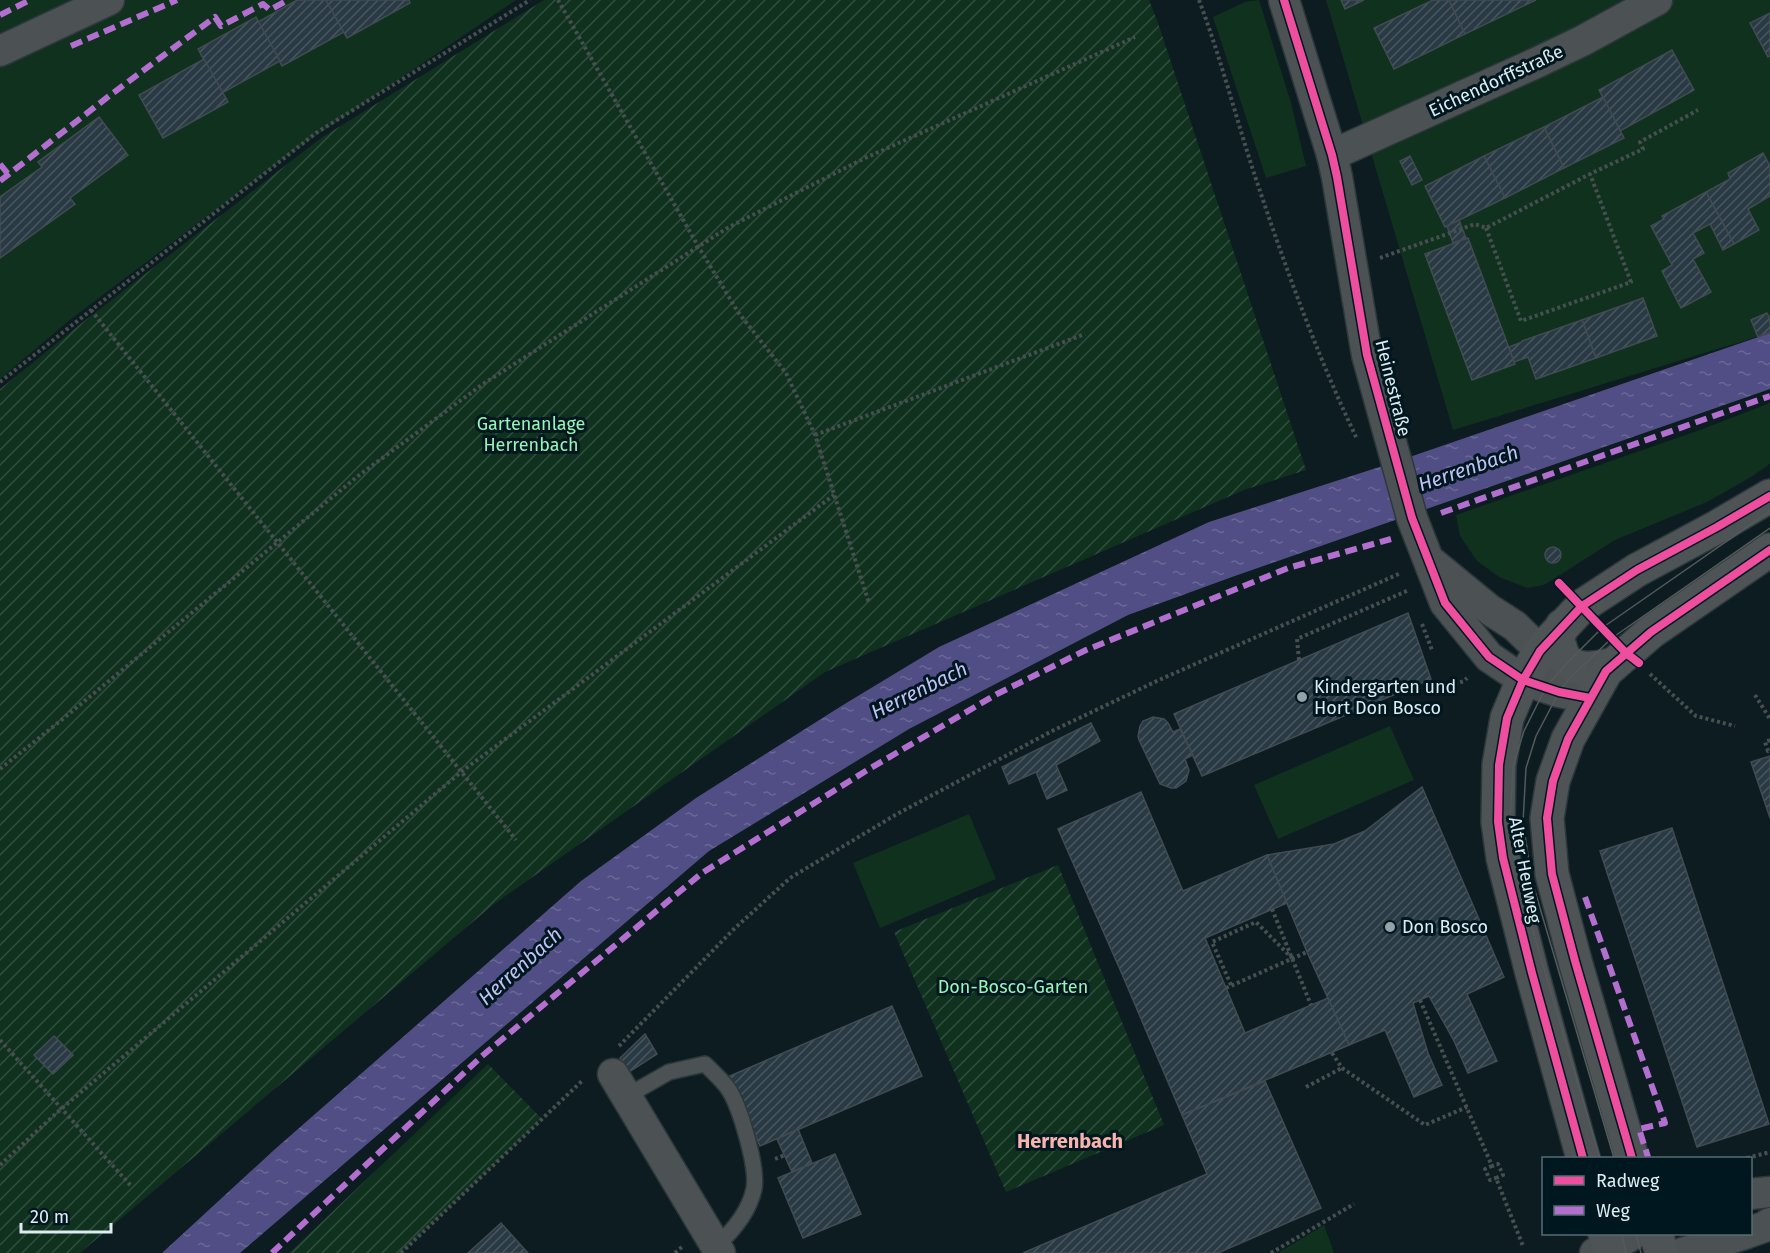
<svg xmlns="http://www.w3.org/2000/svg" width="1770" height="1253" viewBox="0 0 1770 1253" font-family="'Fira Sans',sans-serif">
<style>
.green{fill:#0f311e}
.garden{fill:url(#garden-furrows)}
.water{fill:url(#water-ripples)}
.building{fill:url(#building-hatch);stroke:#414b51;stroke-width:1.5}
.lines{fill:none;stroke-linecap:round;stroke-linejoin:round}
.lane-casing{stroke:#2c383c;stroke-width:18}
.street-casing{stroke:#2c383c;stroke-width:33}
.secondary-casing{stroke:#2c383c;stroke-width:36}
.path{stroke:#484f51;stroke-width:4;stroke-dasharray:3 3;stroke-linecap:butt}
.lane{stroke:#4c5253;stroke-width:15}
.street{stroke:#4c5253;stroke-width:30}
.secondary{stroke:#4e5455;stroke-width:33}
.tram{stroke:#545a5b;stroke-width:1.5}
.quiet{stroke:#b36fd0;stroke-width:6;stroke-dasharray:12 6;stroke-linecap:butt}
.cycleway-casing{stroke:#00171f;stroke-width:11}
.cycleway{stroke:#ef4d9e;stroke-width:8}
.poi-dot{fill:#94a3a8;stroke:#00171f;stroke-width:2}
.labels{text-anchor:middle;stroke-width:6;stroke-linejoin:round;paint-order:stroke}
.street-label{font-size:18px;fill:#dcecf1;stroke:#00171f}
.park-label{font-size:18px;fill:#97f5b7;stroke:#00171f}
.poi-label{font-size:18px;fill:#dcecf1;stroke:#00171f;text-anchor:start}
.water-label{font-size:20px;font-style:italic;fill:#c2c1f6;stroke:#00171f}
.neighbourhood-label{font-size:20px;font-weight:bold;fill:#f7b3ad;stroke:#00171f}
</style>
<defs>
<pattern id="garden-furrows" width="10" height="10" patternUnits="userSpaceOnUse" patternTransform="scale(1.5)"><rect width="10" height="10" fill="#0f311e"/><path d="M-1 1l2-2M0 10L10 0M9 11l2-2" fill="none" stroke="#314f3f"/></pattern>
<pattern id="water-ripples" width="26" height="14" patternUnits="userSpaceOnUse" patternTransform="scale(1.5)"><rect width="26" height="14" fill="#514e85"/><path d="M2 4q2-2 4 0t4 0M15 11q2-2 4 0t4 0" fill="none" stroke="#696897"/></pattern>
<pattern id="building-hatch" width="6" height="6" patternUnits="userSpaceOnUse" patternTransform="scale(1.5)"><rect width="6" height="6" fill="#2a3a44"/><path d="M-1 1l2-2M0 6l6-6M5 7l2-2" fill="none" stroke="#48575f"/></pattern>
</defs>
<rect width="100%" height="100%" fill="#0d1c21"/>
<g class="green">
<path d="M 0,0 L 516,0 L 295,150 L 71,319 L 0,379 Z"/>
<path d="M 1259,0 L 1291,103 L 1306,166 L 1266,178 L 1213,17 L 1245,2 Z"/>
<path d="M 1326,0 L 1770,0 L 1770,333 L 1453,430 Z"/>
<path d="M 1770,403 L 1770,464 L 1751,477 L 1707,502 L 1615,540 L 1544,585 L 1527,588 L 1499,577 L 1477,561 L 1460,536 L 1456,515 L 1700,430 Z"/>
<path d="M 1390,726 L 1414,780 L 1278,839 L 1254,785 Z"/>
<path d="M 969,814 L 996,879 L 880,928 L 853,863 Z"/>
<path d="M 1324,1225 L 1334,1253 L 1278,1253 Z"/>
</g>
<g class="garden">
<path d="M 544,0 L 1149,0 L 1158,23 L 1306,470 L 1244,490 L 825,672 L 494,904 L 80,1253 L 0,1253 L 0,389 L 83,322 L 321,138 Z"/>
<path d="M 1058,865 L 1164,1125 L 1006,1192 L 894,932 Z"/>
<path d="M 488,1064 L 542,1119 L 401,1253 L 289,1253 Z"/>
</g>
<path class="water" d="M 1770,333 L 1770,389 L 1232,577 L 1128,615 L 909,729 L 709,851 L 240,1253 L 162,1253 L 274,1150 L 581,881 L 696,798 L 843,705 L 939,647 L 1209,522 L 1398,461 Z"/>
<g class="building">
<path d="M 297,0 L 326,0 L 344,32 L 282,66 L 258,22 Z"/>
<path d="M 326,0 L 409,0 L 410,3 L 347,38 Z"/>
<path d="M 1341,0 L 1364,0 L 1345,9 Z"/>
<path d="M 1433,0 L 1449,0 L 1465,34 L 1394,69 L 1374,28 Z"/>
<path d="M 1449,0 L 1536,0 L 1465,34 Z"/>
<path d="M 1770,13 L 1770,56 L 1768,57 L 1750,23 Z"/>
<path d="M 256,17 L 280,61 L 222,93 L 198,49 Z"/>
<path d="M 1672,50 L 1694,90 L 1620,131 L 1599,90 Z"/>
<path d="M 204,59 L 228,102 L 163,138 L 139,95 Z"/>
<path d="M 1603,97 L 1624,138 L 1564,168 L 1544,127 Z"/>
<path d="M 99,117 L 128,155 L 70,198 L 75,204 L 0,258 L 0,197 L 42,167 L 38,162 Z"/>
<path d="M 1544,127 L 1564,168 L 1505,198 L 1484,156 Z"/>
<path d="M 1763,153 L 1770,166 L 1770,196 L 1748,209 L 1759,230 L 1734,244 L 1706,192 L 1730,179 L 1728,173 Z"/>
<path d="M 1410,156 L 1422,180 L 1412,185 L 1400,161 Z"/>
<path d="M 1484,156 L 1505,198 L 1445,227 L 1425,186 Z"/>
<path d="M 1706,192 L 1734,244 L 1723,250 L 1710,224 L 1693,233 L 1704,253 L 1693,259 L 1711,292 L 1681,308 L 1662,271 L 1672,265 L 1651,226 L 1664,219 L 1662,216 Z"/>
<path d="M 1459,220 L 1466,238 L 1453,243 L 1447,226 Z"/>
<path d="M 1468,238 L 1515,364 L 1472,380 L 1425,254 Z"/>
<path d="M 1643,298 L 1657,336 L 1596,358 L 1582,320 Z"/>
<path d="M 1767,313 L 1770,319 L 1770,332 L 1758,337 L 1751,320 Z"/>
<path d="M 1582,320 L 1596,358 L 1536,379 L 1528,357 L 1514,362 L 1509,347 L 1522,342 L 1522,341 Z"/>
<circle cx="1553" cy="555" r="8"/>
<path d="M 1408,613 L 1431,679 L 1202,776 L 1174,714 Z"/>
<path d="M 1153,717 L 1164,719 L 1168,723 L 1173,732 L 1180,729 L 1193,755 L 1185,759 L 1189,770 L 1186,781 L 1176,788 L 1171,788 L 1160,784 L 1139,740 L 1138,736 L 1140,726 L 1143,721 Z"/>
<path d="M 1091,723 L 1100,741 L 1056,765 L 1067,790 L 1047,799 L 1036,772 L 1009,784 L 1002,767 Z"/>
<path d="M 1770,756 L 1770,818 L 1751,762 Z"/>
<path d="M 1422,787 L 1504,977 L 1467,994 L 1497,1061 L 1468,1073 L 1454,1041 L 1429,996 L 1413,1003 L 1428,1053 L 1442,1085 L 1414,1097 L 1385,1030 L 1349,1045 L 1307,952 L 1267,855 L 1334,844 L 1365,831 Z"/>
<path d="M 1141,792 L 1183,891 L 1267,855 L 1287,903 L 1205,938 L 1245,1033 L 1328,998 L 1349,1045 L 1182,1115 L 1122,974 L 1058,829 Z"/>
<path d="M 1672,828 L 1769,1124 L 1697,1147 L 1600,851 Z"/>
<path d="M 892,1006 L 922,1076 L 760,1146 L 730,1076 Z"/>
<path d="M 645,1034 L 657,1054 L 629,1072 L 620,1058 Z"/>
<path d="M 54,1036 L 73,1055 L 53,1074 L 34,1055 Z"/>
<path d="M 1265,1081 L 1321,1208 L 1218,1253 L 1023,1253 L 1207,1174 L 1182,1115 Z"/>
<path d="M 798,1129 L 812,1163 L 792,1172 L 777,1139 Z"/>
<path d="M 835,1154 L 861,1214 L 803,1238 L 778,1178 Z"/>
<path d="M 501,1223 L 528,1253 L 468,1253 Z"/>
</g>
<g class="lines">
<g class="lane-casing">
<path id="lane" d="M 627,1096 L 669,1072 L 705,1064 C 712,1071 721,1079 727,1087 C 740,1105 758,1168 754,1189 C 749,1212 733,1231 716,1246"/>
</g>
<g class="street-casing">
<g id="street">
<path d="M 1284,0 L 1332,155 L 1337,177 L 1367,355 L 1412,518 L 1445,603 L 1489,657 L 1523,680 L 1559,692 L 1590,698"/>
<path d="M 0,51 L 109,0"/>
<path d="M 1332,155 L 1536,63 L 1582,41 L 1657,0"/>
<path d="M 1429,560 L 1490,610 L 1515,626 L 1557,667"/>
<path d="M 613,1074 L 720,1253"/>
<path d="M 1750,1194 L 1770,1192"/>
<path d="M 1750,1232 L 1764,1227 L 1770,1223"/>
<path d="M 1595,1253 L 1609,1248 L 1634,1234"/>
<path d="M 1682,1253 L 1745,1234"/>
</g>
</g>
<g class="secondary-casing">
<g id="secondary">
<path d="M 1562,626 C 1561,630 1558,636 1558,640 C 1558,643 1560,646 1561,650 C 1567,674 1596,669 1614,664"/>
<path d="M 1583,1158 L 1532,973 L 1503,858 L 1498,822 L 1499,765 L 1507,718 L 1523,680 L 1540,651 L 1582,606 L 1637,570 L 1717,527 L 1770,496"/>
<path d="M 1632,1158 L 1575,961 L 1552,874 L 1547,818 L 1553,781 L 1568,739 L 1606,671 L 1651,632 L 1770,550"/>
<path d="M 1605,1234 L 1611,1253"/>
<path d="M 1656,1234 L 1662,1253"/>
</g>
</g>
<g class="path">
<path d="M 558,0 L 698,246 L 738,312 L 786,373 L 815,435 L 869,603"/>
<path d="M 1199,0 C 1220,56 1235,114 1253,170 C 1283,261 1316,353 1357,439"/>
<path d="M 1486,228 L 1521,321 L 1631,282 L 1590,174"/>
<path d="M 1380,258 L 1475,224 L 1486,228 L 1590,174 L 1643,149 L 1640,142 L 1698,110"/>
<path d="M 91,310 L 516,840"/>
<path d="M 0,382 L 316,133 L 530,0"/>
<path d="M 815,435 L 1085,334"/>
<path d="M 1422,624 L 1432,650"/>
<path d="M 1299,660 L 1297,639 L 1409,590"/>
<path d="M 1650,674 L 1696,716 L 1735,726"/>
<path d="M 1443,688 L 1464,681 L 1467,678"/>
<path d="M 1755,695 L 1770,719"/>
<path d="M 1770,740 L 1765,742 L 1768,751 L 1770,750"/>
<path d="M 0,769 L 59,722 L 358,476 L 483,384 L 729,227 L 863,159 L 1135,37"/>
<path d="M 1272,909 L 1311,1005"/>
<path d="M 1231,985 L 1212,942 L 1256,922 L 1292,958"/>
<path d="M 1226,988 L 1307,952"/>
<path d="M 1420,1000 L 1492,1166 L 1498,1164 L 1503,1175 L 1496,1178 L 1523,1246"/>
<path d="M 0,1040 L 131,1186"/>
<path d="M 619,1046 L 734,929 L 790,878 L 897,814 L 1054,730 L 1159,680 L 1401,573"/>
<path d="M 1332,1053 L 1342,1068 L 1425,1125 L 1467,1107"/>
<path d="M 1306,1087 L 1342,1068"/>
<path d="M 1747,1158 L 1770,1152"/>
<path d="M 775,1159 L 785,1155"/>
<path d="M 0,1165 L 61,1109 L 461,772 L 834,495"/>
<path d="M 1492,1166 L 1485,1169 L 1490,1180 L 1496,1178"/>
<path d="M 401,1253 L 583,1080"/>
<path d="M 675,1253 L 683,1246"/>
<path d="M 1271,1253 L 1354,1204"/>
</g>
<use href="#lane" class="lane"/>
<use href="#street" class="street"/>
<use href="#secondary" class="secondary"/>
<g class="tram">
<path d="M 1600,1158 L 1519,884 L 1510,823 L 1513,766 L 1524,731 L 1546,687 L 1568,662 L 1602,628 L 1770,511"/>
<path d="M 1614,1158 L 1532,881 L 1523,822 L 1526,768 L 1536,736 L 1559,692 L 1570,678 L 1612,638 L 1770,528"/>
<path d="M 1622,1234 L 1626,1253"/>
<path d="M 1636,1234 L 1641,1253"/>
</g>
<g class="quiet">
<path d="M 0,15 L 30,0"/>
<path d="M 71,46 L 177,0"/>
<path d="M 0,164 L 8,174"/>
<path d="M 0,181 L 109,96 L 215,17 L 221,26 L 263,4 L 270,10 L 288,0"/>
<path d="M 1441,513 L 1770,396"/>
<path d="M 1585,897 L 1665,1123 L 1639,1129 L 1648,1157"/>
<path d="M 272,1253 L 482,1056 L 702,873 L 869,769 L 997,694 L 1086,650 L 1288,568 L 1391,539"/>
</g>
<g class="cycleway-casing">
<g id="cycleway">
<path d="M 1284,0 L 1332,155 L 1337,177 L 1367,355 L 1412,518 L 1445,603 L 1489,657 L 1523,680 L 1559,692 L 1590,698"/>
<path d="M 1559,583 L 1626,653 L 1639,663"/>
<path d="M 1583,1158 L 1532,973 L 1503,858 L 1498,822 L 1499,765 L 1507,718 L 1523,680 L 1540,651 L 1582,606 L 1637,570 L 1717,527 L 1770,496"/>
<path d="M 1632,1158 L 1575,961 L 1552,874 L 1547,818 L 1553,781 L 1568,739 L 1606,671 L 1651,632 L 1770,550"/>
</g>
</g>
<use href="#cycleway" class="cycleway"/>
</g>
<g class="poi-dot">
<circle cx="1302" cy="697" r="6"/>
<circle cx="1390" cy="927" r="6"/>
</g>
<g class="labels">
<g class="street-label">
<text transform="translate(1496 81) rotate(-25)" y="6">Eichendorffstraße</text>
<text transform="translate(1393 388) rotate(76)" y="6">Heinestraße</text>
<text transform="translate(1525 870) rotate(79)" y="6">Alter Heuweg</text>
</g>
<g class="park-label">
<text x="531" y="430">Gartenanlage<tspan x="531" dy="21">Herrenbach</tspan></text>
<text x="1013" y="993">Don-Bosco-Garten</text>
</g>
<g class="poi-label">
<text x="1314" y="693">Kindergarten und<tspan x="1314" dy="21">Hort Don Bosco</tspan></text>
<text x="1402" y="933">Don Bosco</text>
</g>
<g class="water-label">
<text transform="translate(1468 468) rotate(-19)" y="7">Herrenbach</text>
<text transform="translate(919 690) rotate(-26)" y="7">Herrenbach</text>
<text transform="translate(520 966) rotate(-42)" y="7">Herrenbach</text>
</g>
<g class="neighbourhood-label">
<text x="1070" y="1148">Herrenbach</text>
</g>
</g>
<rect x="1542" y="1157" width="210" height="78" fill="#00171f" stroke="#586c73" stroke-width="1.5"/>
<rect x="1554" y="1176" width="30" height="9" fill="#ef4d9e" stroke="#586c73" stroke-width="1.5"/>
<text x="1596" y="1187" font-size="18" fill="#dcecf1">Radweg</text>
<rect x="1554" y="1206" width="30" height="9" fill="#b36fd0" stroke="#586c73" stroke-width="1.5"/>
<text x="1596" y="1217" font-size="18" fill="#dcecf1">Weg</text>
<path d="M21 1223v9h90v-9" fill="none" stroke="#dcecf1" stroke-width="3"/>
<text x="30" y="1223" font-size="18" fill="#dcecf1" stroke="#00171f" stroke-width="4.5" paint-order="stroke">20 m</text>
</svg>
